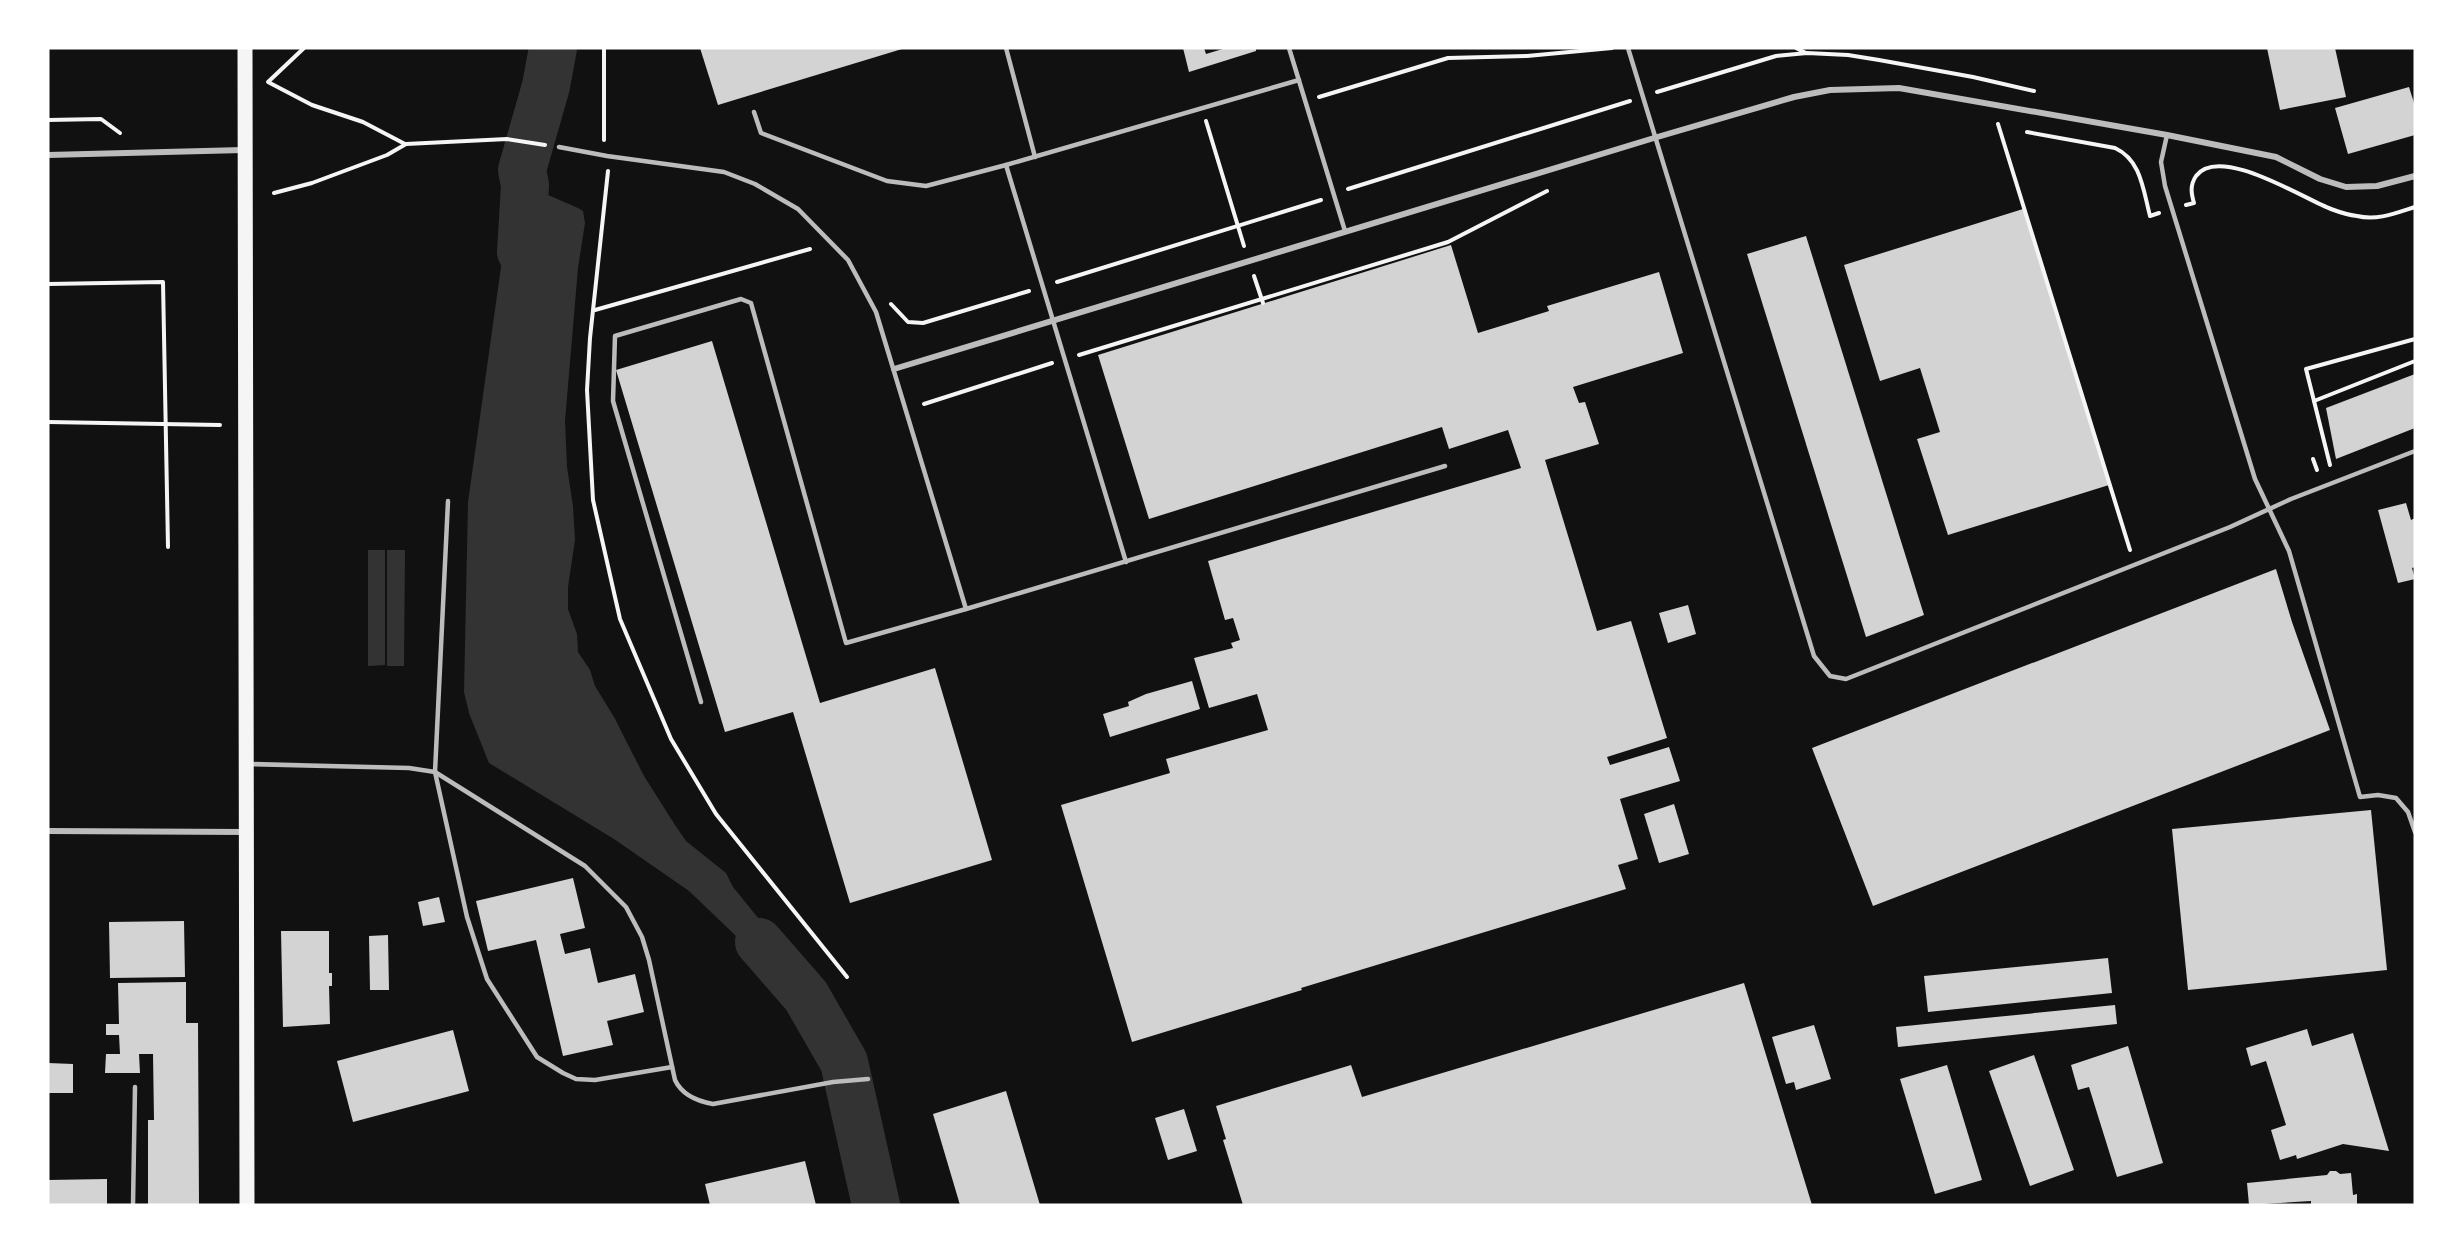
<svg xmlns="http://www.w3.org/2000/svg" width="2463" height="1253" viewBox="0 0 2463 1253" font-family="'Titillium Web',sans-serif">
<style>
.water{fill:#333}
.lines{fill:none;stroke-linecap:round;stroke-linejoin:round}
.river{stroke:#333;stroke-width:48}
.building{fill:#d3d3d3}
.path{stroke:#f5f5f5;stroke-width:4}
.service{stroke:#bcbcbc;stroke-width:4.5}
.minor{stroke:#bcbcbc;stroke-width:6}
.primary{stroke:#f5f5f5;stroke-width:15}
</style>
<rect width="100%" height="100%" fill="#111"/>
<g class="water">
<path d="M 525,185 L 578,208 L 583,211 L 585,223 L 578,268 L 565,421 L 567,467 L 573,506 L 575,540 L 568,587 L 568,609 L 577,634 L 578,652 L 590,670 L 595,686 L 614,717 L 644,776 L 675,825 L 686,841 L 726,873 L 733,887 L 815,988 L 788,996 L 736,936 L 689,891 L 614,839 L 489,763 L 469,713 L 464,692 L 468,502 L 510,203 Z"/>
<path d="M 368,550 L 385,550 L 385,665 L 368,666 Z"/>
<path d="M 387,550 L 405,550 L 404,666 L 387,666 Z"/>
</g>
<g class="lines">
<g class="river">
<path d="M 521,252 L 525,185 L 522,170 L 546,86 L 553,48"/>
<path d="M 759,942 L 806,996 L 844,1062 L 876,1205"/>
</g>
</g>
<g class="building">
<path d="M 700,48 L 902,48 L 902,49 L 718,105 Z"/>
<path d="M 1183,48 L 1204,48 L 1206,54 L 1226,48 L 1256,48 L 1256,51 L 1189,72 Z"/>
<path d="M 2267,48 L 2335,48 L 2346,97 L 2280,110 Z"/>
<path d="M 2409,87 L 2415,106 L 2415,135 L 2348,154 L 2335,108 Z"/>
<path d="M 2023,209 L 2109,485 L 1948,535 L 1917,439 L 1940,432 L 1920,368 L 1880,381 L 1844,265 Z"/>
<path d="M 1806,236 L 1924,615 L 1866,637 L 1747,254 Z"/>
<path d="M 1451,245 L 1478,333 L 1549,311 L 1547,306 L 1659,272 L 1683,353 L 1573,387 L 1579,403 L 1585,402 L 1599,444 L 1545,460 L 1597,631 L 1631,621 L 1667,738 L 1607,757 L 1610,765 L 1669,747 L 1680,781 L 1620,799 L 1638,859 L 1618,865 L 1626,889 L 1301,988 L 1302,990 L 1132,1042 L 1061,805 L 1170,773 L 1166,759 L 1268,730 L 1257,694 L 1209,708 L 1194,658 L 1233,648 L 1231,643 L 1240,640 L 1233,618 L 1225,620 L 1208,561 L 1521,468 L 1508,430 L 1449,449 L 1442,427 L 1149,519 L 1098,355 Z"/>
<path d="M 712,341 L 820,703 L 935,668 L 992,860 L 850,903 L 793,712 L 725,732 L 616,370 Z"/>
<path d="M 2415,374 L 2415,428 L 2336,459 L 2326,408 Z"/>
<path d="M 2406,503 L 2411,520 L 2415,518 L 2415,567 L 2412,568 L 2415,579 L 2398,583 L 2378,510 Z"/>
<path d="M 2276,569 L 2292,622 L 2330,730 L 1873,906 L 1812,748 Z"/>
<path d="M 1688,605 L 1696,634 L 1668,643 L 1659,613 Z"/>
<path d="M 1192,681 L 1200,709 L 1110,737 L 1103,714 L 1129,706 L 1128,702 L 1146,694 Z"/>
<path d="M 1674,804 L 1689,854 L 1659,863 L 1644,814 Z"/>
<path d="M 2371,810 L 2387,970 L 2188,990 L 2172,829 Z"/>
<path d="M 573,878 L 585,928 L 560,934 L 565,954 L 590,948 L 598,983 L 635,974 L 644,1012 L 607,1021 L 613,1045 L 563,1056 L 536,940 L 488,951 L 476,901 Z"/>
<path d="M 439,897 L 445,922 L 423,926 L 418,902 Z"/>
<path d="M 184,921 L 185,977 L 110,978 L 109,922 Z"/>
<path d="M 281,931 L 329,931 L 329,973 L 332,973 L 332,986 L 329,986 L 330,1024 L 283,1027 Z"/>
<path d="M 388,935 L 389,990 L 370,990 L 369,936 Z"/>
<path d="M 2108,958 L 2112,993 L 1928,1012 L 1924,976 Z"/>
<path d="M 186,982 L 186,1023 L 198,1023 L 199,1205 L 148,1205 L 148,1120 L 154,1120 L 153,1054 L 139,1054 L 140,1073 L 105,1073 L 106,1054 L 120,1054 L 119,1035 L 106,1035 L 106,1024 L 119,1024 L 118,983 Z"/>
<path d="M 1744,983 L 1812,1205 L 1243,1205 L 1223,1140 L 1226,1139 L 1216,1106 L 1351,1065 L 1362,1097 Z"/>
<path d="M 2115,1005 L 2117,1024 L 1898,1047 L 1896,1027 Z"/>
<path d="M 1814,1025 L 1831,1079 L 1796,1090 L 1794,1082 L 1786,1084 L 1772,1037 Z"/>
<path d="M 2307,1029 L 2312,1046 L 2353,1033 L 2389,1151 L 2343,1144 L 2297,1159 L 2296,1155 L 2280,1160 L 2271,1130 L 2286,1125 L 2266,1061 L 2251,1066 L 2246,1048 Z"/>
<path d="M 453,1030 L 469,1091 L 353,1122 L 337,1061 Z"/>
<path d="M 2128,1046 L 2163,1163 L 2117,1177 L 2089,1087 L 2078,1090 L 2071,1065 Z"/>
<path d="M 2034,1055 L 2074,1170 L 2030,1186 L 1989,1071 Z"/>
<path d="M 48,1063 L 73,1064 L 73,1093 L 48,1093 Z"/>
<path d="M 1947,1065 L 1982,1180 L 1935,1194 L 1900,1079 Z"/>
<path d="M 1006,1091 L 1040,1205 L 960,1205 L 933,1114 Z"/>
<path d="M 1184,1109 L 1197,1151 L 1168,1160 L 1155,1118 Z"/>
<path d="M 805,1161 L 816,1205 L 710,1205 L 705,1184 Z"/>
<path d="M 2330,1171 L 2336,1171 L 2340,1174 L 2351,1173 L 2353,1195 L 2357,1194 L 2357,1205 L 2311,1205 L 2311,1201 L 2249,1205 L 2247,1183 L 2327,1175 Z"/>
<path d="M 107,1179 L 107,1204 L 48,1205 L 48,1180 Z"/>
</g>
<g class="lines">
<g class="path">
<path d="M 304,48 L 268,82 L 312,105 L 363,122 L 405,144"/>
<path d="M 1796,48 L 1806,53"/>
<path d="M 1657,92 L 1776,56 L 1807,53 L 1848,55 L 1879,60 L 1973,77 L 2034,91"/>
<path d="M 1319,97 L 1448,58 L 1527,56 L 1612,48"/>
<path d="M 48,120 L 101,119 L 120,133"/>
<path d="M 1206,121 L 1244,246"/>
<path d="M 1998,124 L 2130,550"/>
<path d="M 2027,132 L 2115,148 C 2141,160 2143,189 2150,216 L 2159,213"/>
<path d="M 604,140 L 604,48"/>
<path d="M 608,171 L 590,338 L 587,390 L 593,500 L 620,619 L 671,739 L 716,814 L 847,977"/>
<path d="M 1348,189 L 1630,101"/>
<path d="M 274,193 L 312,183 L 387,155 L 406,144 L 507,139 L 545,145"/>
<path d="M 2186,205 L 2194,203 C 2191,193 2190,185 2196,176 C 2219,144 2304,199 2331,209 C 2339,212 2348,215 2357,216 C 2377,221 2396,213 2415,207"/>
<path d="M 1254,276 L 1263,303"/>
<path d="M 1057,282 L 1321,200"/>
<path d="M 48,284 L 163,282 L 168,547"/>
<path d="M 891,304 L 908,322 L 923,323 L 1029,291"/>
<path d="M 595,310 L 810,249"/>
<path d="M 1079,355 L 1448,242 L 1547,191"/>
<path d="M 2314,401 L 2415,361"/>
<path d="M 924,404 L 1052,363"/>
<path d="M 48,422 L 220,425"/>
<path d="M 2313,459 L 2317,470"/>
<path d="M 2330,465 L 2306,369 L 2415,339"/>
</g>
<g class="service">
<path d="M 1006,48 L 1035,157"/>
<path d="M 1289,48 L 1345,231"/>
<path d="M 1628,48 L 1814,656 L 1830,676 L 1846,679 L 2230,527 L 2291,499 L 2415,451"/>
<path d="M 754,112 L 761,133 L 887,181 L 926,186 L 1006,165 L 1299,80"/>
<path d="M 2167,135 L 2161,162 L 2165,186 L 2255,479 L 2289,551 L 2360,797 L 2378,795 L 2396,798 L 2408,812 L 2415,832"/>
<path d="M 559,147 L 607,156 L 724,172 L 755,184 L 798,209 L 848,260 L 876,312 L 966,609 L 1445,466"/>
<path d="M 1006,165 L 1126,562"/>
<path d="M 448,501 L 435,772 L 467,917 L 487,979 L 537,1057 L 563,1073 L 576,1079 L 595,1080 L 672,1067"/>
<path d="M 701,702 L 613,401 L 615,336 L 741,299 L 751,303 L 846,643 L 966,609"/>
<path d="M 249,764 L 409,768 L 435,772 L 585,866 L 626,907 L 642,937 L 649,960 L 675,1080 C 682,1095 696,1101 713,1104 L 833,1082 L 868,1079"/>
<path d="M 133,1205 L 135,1087"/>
</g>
<g class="minor">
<path d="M 48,155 L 243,150"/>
<path d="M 894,369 L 1654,138 L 1794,97 L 1830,90 L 1899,88 L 2167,135 L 2276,157 L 2320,179 L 2346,187 L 2377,186 L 2415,176"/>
<path d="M 48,831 L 245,832"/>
</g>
<path class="primary" d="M 245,48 L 247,1205"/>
</g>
<rect width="2463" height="1253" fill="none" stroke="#ffffff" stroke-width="99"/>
</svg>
